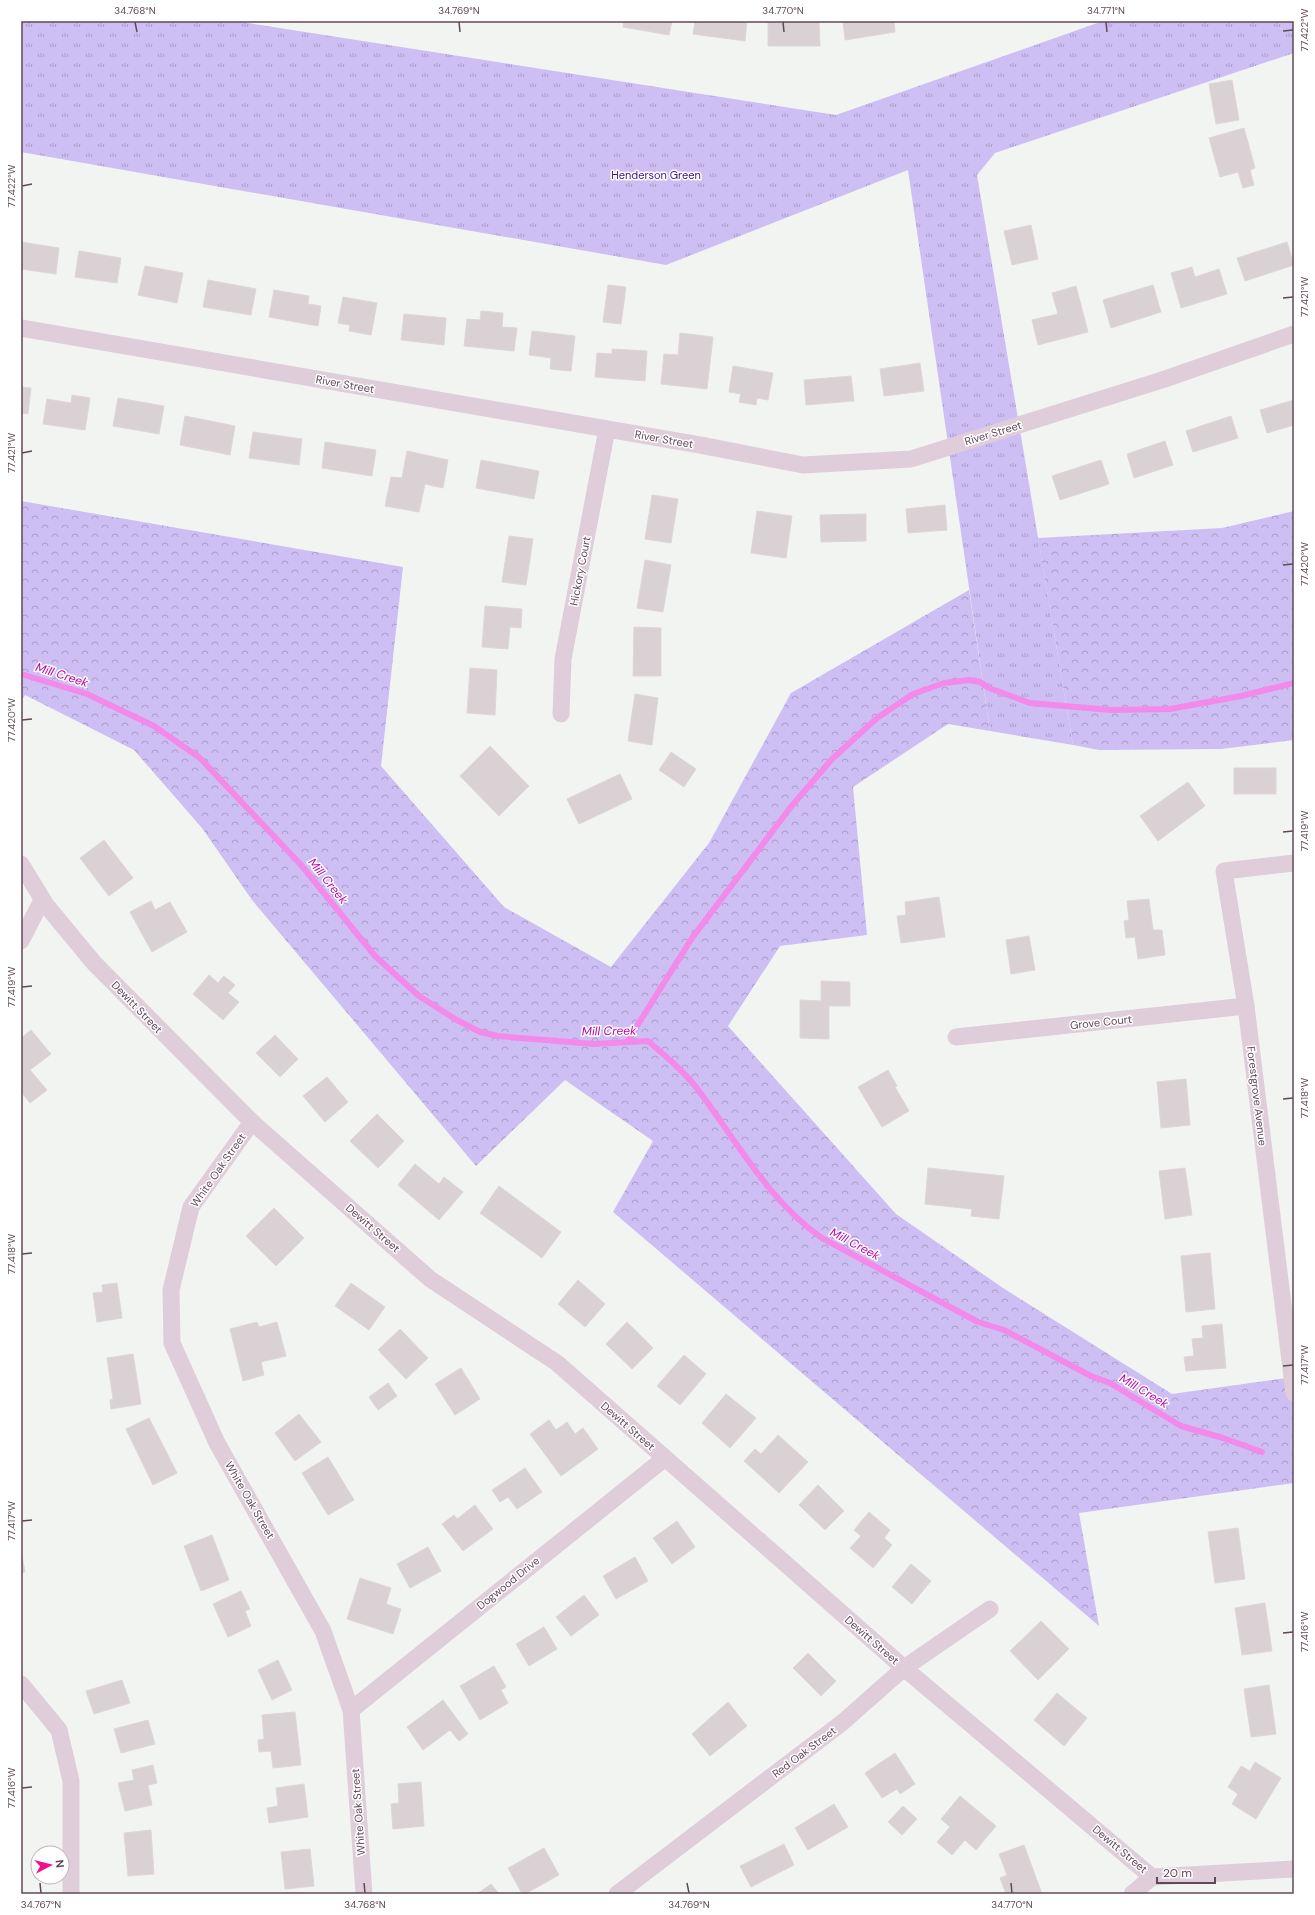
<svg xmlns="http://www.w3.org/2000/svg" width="1315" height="1915" viewBox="0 0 1315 1915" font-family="'DM Sans',sans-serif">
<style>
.grass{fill:url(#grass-tufts)}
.forest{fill:url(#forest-crowns)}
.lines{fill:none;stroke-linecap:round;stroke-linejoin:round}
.stream{stroke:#f38ae9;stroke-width:6}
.building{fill:#dad1d5;stroke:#ded6d9}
.minor{stroke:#dfcdd9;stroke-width:17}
.ticks{fill:none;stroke:#614858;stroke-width:1.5}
.labels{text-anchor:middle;stroke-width:3;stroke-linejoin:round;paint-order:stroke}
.park-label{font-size:11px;fill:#3f118a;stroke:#fff}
.street-label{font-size:11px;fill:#614858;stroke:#fff}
.water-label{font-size:12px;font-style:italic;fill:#ba02aa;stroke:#fff}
.neatline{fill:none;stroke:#614858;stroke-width:1.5}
.ticks-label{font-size:10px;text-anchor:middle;fill:#614858}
</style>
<defs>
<pattern id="grass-tufts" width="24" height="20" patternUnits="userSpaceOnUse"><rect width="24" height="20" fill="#cdbff3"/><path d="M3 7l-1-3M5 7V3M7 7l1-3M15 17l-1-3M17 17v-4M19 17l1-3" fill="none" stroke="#aa9dc8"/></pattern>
<pattern id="forest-crowns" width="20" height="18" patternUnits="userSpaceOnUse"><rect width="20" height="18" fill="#cdbff3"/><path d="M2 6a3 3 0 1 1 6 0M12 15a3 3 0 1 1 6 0" fill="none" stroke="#aa9dc8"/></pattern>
</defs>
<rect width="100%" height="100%" fill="#f2f4f2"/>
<path class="grass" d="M 21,21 L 235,21 L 836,115 L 1103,21 L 1294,21 L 1294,53 L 995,153 L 977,175 L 1073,745 L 990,731 L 908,170 L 666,265 L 21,152 Z"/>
<g class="forest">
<path d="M 21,501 L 403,567 L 381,766 L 504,907 L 611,967 L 709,843 L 791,693 L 969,590 L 990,731 L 948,724 L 853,787 L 867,935 L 780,946 L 728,1026 L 896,1214 L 1003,1288 L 1172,1394 L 1294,1377 L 1294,1483 L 1079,1513 L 1099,1626 L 613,1212 L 653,1141 L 565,1080 L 476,1166 L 252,900 L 202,828 L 134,750 L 25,695 L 21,701 Z"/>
<path d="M 1294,511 L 1294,740 L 1221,749 L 1099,750 L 1073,745 L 1038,538 L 1222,528 Z"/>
</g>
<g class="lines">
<g class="stream">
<path d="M 21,674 L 87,694 L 154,726 L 200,758 L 301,865 L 375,956 L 419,996 L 455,1019 L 480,1032 L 497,1036 L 594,1044 L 648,1041 C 667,1057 688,1075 702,1095 C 738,1144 771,1203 822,1238 L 978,1322 L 1004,1330 L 1091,1376 L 1110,1383 L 1181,1426 L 1223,1438 L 1262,1452"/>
<path d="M 627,1042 L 692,938 L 790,808 L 832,759 L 877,718 L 913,694 L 944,683 L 969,680 L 980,682 L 989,688 L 1030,703 L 1111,710 L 1170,709 L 1241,696 L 1294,683"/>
</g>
</g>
<g class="building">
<path d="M 624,21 L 672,21 L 669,35 L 623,27 Z"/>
<path d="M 695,21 L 747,21 L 745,41 L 693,34 Z"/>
<path d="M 843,21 L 894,21 L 895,32 L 845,40 Z"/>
<path d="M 768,22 L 819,22 L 820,46 L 768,46 Z"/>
<path d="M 1232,80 L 1239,120 L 1216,124 L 1209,84 Z"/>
<path d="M 1244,128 L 1255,168 L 1250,170 L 1254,185 L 1243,188 L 1238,172 L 1220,177 L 1209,138 Z"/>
<path d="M 1031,225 L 1038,259 L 1012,265 L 1004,231 Z"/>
<path d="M 21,242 L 59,248 L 56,274 L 21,269 Z"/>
<path d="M 1287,242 L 1294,265 L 1245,281 L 1237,258 Z"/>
<path d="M 79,251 L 121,258 L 117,283 L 75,277 Z"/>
<path d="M 145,266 L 183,273 L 177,303 L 138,295 Z"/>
<path d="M 1192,267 L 1195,277 L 1219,269 L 1227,294 L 1181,308 L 1171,273 Z"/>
<path d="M 208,280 L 256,289 L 251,315 L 203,307 Z"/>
<path d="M 608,285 L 626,287 L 621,324 L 603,322 Z"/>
<path d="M 1153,285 L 1161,312 L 1111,328 L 1103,300 Z"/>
<path d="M 1076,286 L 1088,332 L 1038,345 L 1032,320 L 1058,314 L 1052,293 Z"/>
<path d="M 274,290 L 309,296 L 308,304 L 321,306 L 318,326 L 269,317 Z"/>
<path d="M 343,297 L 377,303 L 371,335 L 349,331 L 350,325 L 338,323 Z"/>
<path d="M 481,311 L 503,313 L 502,327 L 517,328 L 514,351 L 464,346 L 467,319 L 480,320 Z"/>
<path d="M 404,314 L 446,318 L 444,345 L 401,340 Z"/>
<path d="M 532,331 L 575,336 L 571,371 L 550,369 L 551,358 L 529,355 Z"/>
<path d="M 680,333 L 713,337 L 707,389 L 661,384 L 664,354 L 678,355 Z"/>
<path d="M 612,349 L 647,351 L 645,381 L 595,377 L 597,353 L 612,354 Z"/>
<path d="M 920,363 L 924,391 L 884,396 L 880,369 Z"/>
<path d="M 733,366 L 773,373 L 768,400 L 757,398 L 756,405 L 739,402 L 741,394 L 729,392 Z"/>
<path d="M 851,376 L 854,401 L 806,405 L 804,380 Z"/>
<path d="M 21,387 L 31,388 L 28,414 L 21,413 Z"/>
<path d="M 72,395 L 90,398 L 85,430 L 43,424 L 47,399 L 71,403 Z"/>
<path d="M 118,398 L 164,406 L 159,434 L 113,426 Z"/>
<path d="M 1294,400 L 1294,425 L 1267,433 L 1260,410 Z"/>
<path d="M 185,416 L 235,426 L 230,455 L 180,445 Z"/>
<path d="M 1231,416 L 1238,438 L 1193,452 L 1186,431 Z"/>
<path d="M 253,432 L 302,439 L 299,465 L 249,458 Z"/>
<path d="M 1165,441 L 1173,465 L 1134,478 L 1127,454 Z"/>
<path d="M 325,442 L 376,450 L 372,476 L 322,468 Z"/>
<path d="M 407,451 L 448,460 L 443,488 L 425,484 L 419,512 L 385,506 L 391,477 L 402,478 Z"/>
<path d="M 481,460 L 539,471 L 534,499 L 476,488 Z"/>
<path d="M 1101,460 L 1109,484 L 1060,500 L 1052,476 Z"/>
<path d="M 652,495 L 678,499 L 671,543 L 645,539 Z"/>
<path d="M 945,505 L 947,530 L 908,533 L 906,509 Z"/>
<path d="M 757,511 L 792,516 L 786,558 L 751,553 Z"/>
<path d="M 866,514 L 866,541 L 821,542 L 820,515 Z"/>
<path d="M 509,536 L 533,539 L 526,585 L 502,582 Z"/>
<path d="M 645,560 L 671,565 L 663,612 L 637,608 Z"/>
<path d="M 485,606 L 522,609 L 521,628 L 510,627 L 508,649 L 482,647 Z"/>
<path d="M 634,627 L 661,628 L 661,676 L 633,676 Z"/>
<path d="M 470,668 L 497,670 L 495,715 L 467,713 Z"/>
<path d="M 635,694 L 658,698 L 652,745 L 628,741 Z"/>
<path d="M 490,746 L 529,786 L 499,816 L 460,776 Z"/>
<path d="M 671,752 L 696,769 L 684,787 L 659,770 Z"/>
<rect x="1234" y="768" width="42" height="26"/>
<path d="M 620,774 L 632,799 L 579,824 L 567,799 Z"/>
<path d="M 1188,782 L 1205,806 L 1158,841 L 1140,816 Z"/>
<path d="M 104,840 L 133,878 L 109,896 L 80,858 Z"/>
<path d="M 939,897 L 945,937 L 901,943 L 897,916 L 906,915 L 905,902 Z"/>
<path d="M 1149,899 L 1153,930 L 1162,930 L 1165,955 L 1138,959 L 1135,937 L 1126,938 L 1124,921 L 1129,920 L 1127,901 Z"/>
<path d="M 151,901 L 155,910 L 170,902 L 187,932 L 152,952 L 130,912 Z"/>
<path d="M 1029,936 L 1035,970 L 1011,974 L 1006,940 Z"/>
<path d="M 209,975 L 218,983 L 224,976 L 235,985 L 228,993 L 239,1002 L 223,1020 L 193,994 Z"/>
<path d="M 821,981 L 850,982 L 850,1006 L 829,1006 L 829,1039 L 800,1038 L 800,1000 L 821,1001 Z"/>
<path d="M 31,1030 L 51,1054 L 30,1070 L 47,1090 L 30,1103 L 21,1092 L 21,1038 Z"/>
<path d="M 275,1035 L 298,1059 L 280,1077 L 256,1053 Z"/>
<path d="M 888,1070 L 897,1086 L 895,1087 L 909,1111 L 882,1127 L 858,1087 Z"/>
<path d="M 327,1077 L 348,1102 L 325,1122 L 303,1096 Z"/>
<path d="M 1186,1079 L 1190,1125 L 1161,1128 L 1157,1082 Z"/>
<path d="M 377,1114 L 404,1141 L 378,1168 L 350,1141 Z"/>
<path d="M 415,1164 L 439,1184 L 444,1177 L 463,1192 L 439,1220 L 398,1185 Z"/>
<path d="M 928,1168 L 1004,1176 L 999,1219 L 971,1216 L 972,1209 L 925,1204 Z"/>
<path d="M 1185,1168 L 1192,1215 L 1165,1219 L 1159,1171 Z"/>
<path d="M 499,1186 L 561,1232 L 542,1258 L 480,1213 Z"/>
<path d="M 274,1208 L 304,1238 L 276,1266 L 246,1236 Z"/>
<path d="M 1210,1253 L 1215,1309 L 1186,1312 L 1181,1256 Z"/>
<path d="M 578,1280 L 605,1304 L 585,1327 L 558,1304 Z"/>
<path d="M 117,1283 L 122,1318 L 97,1322 L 93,1293 L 103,1292 L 102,1285 Z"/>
<path d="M 351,1283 L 385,1307 L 369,1330 L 335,1306 Z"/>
<path d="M 257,1322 L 259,1327 L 277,1322 L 286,1356 L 261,1362 L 264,1375 L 243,1381 L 230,1329 Z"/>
<path d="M 627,1322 L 653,1348 L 632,1369 L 606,1344 Z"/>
<path d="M 1222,1324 L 1226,1368 L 1186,1371 L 1184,1357 L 1194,1356 L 1192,1339 L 1203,1338 L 1202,1326 Z"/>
<path d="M 400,1329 L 428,1358 L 406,1379 L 378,1350 Z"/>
<path d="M 133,1354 L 141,1404 L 111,1409 L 110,1400 L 113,1399 L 107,1358 Z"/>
<path d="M 684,1355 L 706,1374 L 680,1405 L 657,1386 Z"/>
<path d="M 461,1368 L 480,1399 L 455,1415 L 435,1384 Z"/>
<path d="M 388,1383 L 397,1396 L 378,1410 L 369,1397 Z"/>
<path d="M 726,1394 L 756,1418 L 730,1448 L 702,1423 Z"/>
<path d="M 299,1414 L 321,1442 L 295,1461 L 275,1433 Z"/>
<path d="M 149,1418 L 177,1473 L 153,1485 L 126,1429 Z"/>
<path d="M 549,1420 L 556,1430 L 567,1422 L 575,1434 L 583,1428 L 598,1449 L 561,1476 L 530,1434 Z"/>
<path d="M 778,1435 L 808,1462 L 779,1493 L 744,1461 L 755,1449 L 761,1454 Z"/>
<path d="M 328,1457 L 354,1500 L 328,1515 L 302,1473 Z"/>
<path d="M 525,1468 L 542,1492 L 517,1509 L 508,1497 L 500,1502 L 492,1490 Z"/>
<path d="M 818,1485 L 844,1511 L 825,1530 L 799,1505 Z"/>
<path d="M 475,1505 L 493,1529 L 463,1551 L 442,1524 L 454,1515 L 457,1519 Z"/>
<path d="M 869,1512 L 890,1530 L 884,1538 L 892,1545 L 873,1568 L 850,1548 L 861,1536 L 854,1530 Z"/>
<path d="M 677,1521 L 695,1547 L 672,1564 L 653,1538 Z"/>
<path d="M 1238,1528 L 1245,1579 L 1215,1583 L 1208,1532 Z"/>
<path d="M 212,1535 L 229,1580 L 201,1591 L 184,1546 Z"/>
<path d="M 428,1547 L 441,1571 L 410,1588 L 397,1564 Z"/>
<path d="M 21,1551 L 25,1572 L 21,1573 Z"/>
<path d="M 635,1557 L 648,1581 L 616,1599 L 603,1576 Z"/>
<path d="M 911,1564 L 931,1581 L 912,1604 L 892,1587 Z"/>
<path d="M 360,1578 L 391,1588 L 386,1604 L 401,1609 L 393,1634 L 347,1619 Z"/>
<path d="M 241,1591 L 250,1609 L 245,1611 L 251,1626 L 228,1637 L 213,1604 Z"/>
<path d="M 584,1595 L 599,1615 L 571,1636 L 556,1617 Z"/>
<path d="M 1265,1603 L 1272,1651 L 1242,1655 L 1235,1608 Z"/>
<path d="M 1041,1621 L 1069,1649 L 1038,1680 L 1010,1651 Z"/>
<path d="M 544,1627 L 557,1649 L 529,1666 L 516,1644 Z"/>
<path d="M 808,1653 L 836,1681 L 821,1696 L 793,1668 Z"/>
<path d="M 278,1660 L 292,1690 L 272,1700 L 258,1670 Z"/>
<path d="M 494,1666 L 506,1687 L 501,1690 L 508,1703 L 480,1720 L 460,1686 Z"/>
<path d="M 122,1680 L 130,1703 L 94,1714 L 86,1691 Z"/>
<path d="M 1269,1685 L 1276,1734 L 1251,1737 L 1244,1689 Z"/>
<path d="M 1057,1693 L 1087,1718 L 1064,1746 L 1034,1720 Z"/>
<path d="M 443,1700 L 468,1734 L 459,1741 L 450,1730 L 423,1750 L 407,1727 Z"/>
<path d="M 728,1702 L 747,1726 L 710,1756 L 692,1734 Z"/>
<path d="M 295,1712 L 301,1765 L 273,1768 L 271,1751 L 259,1752 L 258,1740 L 264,1739 L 262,1715 Z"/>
<path d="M 148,1720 L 155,1744 L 121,1753 L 114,1729 Z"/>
<path d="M 895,1753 L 915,1784 L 900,1794 L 897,1789 L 882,1798 L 865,1773 Z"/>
<path d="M 1255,1762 L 1281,1778 L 1256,1819 L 1232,1804 L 1238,1794 L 1228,1787 L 1241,1766 L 1250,1771 Z"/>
<path d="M 153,1765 L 157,1783 L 148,1785 L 152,1805 L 125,1811 L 118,1783 L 134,1780 L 132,1770 Z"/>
<path d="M 421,1782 L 424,1826 L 393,1829 L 391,1804 L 399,1803 L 398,1784 Z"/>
<path d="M 304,1784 L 308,1817 L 269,1823 L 267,1808 L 278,1806 L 276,1788 Z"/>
<path d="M 960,1796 L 996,1826 L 976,1850 L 965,1840 L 952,1855 L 937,1842 L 950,1827 L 941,1819 Z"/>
<path d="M 834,1804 L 848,1827 L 808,1850 L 795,1828 Z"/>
<path d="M 903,1806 L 917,1819 L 902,1835 L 888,1822 Z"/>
<path d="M 151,1830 L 154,1874 L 128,1876 L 124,1833 Z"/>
<path d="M 784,1844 L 794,1865 L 751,1887 L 740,1866 Z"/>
<path d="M 1024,1845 L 1042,1894 L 1006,1894 L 1000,1878 L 1007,1875 L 999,1854 Z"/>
<path d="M 544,1848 L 559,1875 L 525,1894 L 522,1894 L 508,1868 Z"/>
<path d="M 310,1849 L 314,1886 L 285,1889 L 281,1852 Z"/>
<path d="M 491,1884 L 499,1894 L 477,1894 Z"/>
</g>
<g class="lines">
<g class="minor">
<path d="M 21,328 L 700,445 L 803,465 L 911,459 L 1162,380 L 1294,334"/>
<path d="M 561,714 L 563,659 L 607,429"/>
<path d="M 1294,863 L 1224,871 L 1246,1006 L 1294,1393"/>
<path d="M 21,864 L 46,905 L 94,963 L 252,1122 L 430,1279 L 557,1363 L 904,1668 L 1152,1877 L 1294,1869"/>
<path d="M 21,941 L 42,900"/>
<path d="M 956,1037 L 1246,1006"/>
<path d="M 252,1122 L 191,1207 L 171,1290 L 172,1343 L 217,1443 L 323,1631 L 351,1710 L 364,1894"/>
<path d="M 21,1684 L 59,1730 L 71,1781 L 71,1894"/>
<path d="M 351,1710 L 665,1458"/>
<path d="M 617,1894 L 843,1722 L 904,1668 L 990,1609"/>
<path d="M 1132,1894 L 1152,1877"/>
</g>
</g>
<path class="ticks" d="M 135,22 L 137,32M 459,22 L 460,32M 783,22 L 784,32M 1106,22 L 1107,32M 1283,31 L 1293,30M 22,186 L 32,184M 1283,298 L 1293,297M 22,453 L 32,451M 1283,565 L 1293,564M 22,720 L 32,719M 1283,832 L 1293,831M 22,987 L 32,986M 1283,1099 L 1293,1098M 22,1254 L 32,1253M 1283,1366 L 1293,1365M 22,1521 L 32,1520M 1283,1633 L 1293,1632M 22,1788 L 32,1787M 40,1883 L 41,1893M 364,1883 L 365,1893M 687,1883 L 689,1893M 1011,1883 L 1012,1893"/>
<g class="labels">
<g class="park-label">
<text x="656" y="179">Henderson Green</text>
</g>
<g class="street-label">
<text transform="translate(345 384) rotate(10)" y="4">River Street</text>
<text transform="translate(993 433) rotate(-17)" y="4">River Street</text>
<text transform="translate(664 439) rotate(10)" y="4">River Street</text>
<text transform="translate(580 571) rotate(-79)" y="4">Hickory Court</text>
<text transform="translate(137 1007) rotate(46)" y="4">Dewitt Street</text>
<text transform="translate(1101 1022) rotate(-6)" y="4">Grove Court</text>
<text transform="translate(1257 1096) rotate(83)" y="4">Forestgrove Avenue</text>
<text transform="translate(218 1170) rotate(-55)" y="4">White Oak Street</text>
<text transform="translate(373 1228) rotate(41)" y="4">Dewitt Street</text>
<text transform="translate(628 1426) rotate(41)" y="4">Dewitt Street</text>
<text transform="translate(250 1500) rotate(60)" y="4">White Oak Street</text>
<text transform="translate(508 1583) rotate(-39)" y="4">Dogwood Drive</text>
<text transform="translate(872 1640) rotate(41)" y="4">Dewitt Street</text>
<text transform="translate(804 1752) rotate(-37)" y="4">Red Oak Street</text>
<text transform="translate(358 1812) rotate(-94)" y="4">White Oak Street</text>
<text transform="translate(1120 1849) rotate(40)" y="4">Dewitt Street</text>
</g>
<g class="water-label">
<text transform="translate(62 675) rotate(18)" y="4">Mill Creek</text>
<text transform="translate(328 881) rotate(51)" y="4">Mill Creek</text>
<text transform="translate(609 1031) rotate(-1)" y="4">Mill Creek</text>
<text transform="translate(855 1244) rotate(28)" y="4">Mill Creek</text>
<text transform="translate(1144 1391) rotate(31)" y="4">Mill Creek</text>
</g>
</g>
<rect width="1315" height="1915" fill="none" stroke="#ffffff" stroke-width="44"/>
<g transform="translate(50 1865) rotate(83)"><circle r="19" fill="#ffffff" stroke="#c0b6bc"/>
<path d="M0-3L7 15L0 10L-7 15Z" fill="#f30e8d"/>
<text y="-6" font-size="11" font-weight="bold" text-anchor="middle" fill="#614858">N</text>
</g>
<path d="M1157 1877v6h58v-6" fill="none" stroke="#614858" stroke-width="2"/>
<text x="1163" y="1877" font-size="12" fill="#614858" stroke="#ffffff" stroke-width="3" paint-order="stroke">20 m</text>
<rect x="22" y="22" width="1271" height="1871" class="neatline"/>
<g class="ticks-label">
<text x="135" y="14">34.768°N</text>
<text x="459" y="14">34.769°N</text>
<text x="783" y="14">34.770°N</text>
<text x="1106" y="14">34.771°N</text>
<text transform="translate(1304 30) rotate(-90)" y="4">77.422°W</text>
<text transform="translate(11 186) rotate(-90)" y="4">77.422°W</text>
<text transform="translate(1304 297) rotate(-90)" y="4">77.421°W</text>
<text transform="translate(11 453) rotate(-90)" y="4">77.421°W</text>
<text transform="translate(1304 564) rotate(-90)" y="4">77.420°W</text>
<text transform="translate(11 720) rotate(-90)" y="4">77.420°W</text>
<text transform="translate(1304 831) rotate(-90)" y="4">77.419°W</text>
<text transform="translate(11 987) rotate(-90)" y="4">77.419°W</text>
<text transform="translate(1304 1098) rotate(-90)" y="4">77.418°W</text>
<text transform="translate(11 1254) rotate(-90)" y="4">77.418°W</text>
<text transform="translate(1304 1365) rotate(-90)" y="4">77.417°W</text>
<text transform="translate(11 1521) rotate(-90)" y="4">77.417°W</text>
<text transform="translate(1304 1632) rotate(-90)" y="4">77.416°W</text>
<text transform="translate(11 1788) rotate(-90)" y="4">77.416°W</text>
<text x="41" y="1908">34.767°N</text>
<text x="365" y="1908">34.768°N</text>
<text x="689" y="1908">34.769°N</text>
<text x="1012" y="1908">34.770°N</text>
</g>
</svg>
